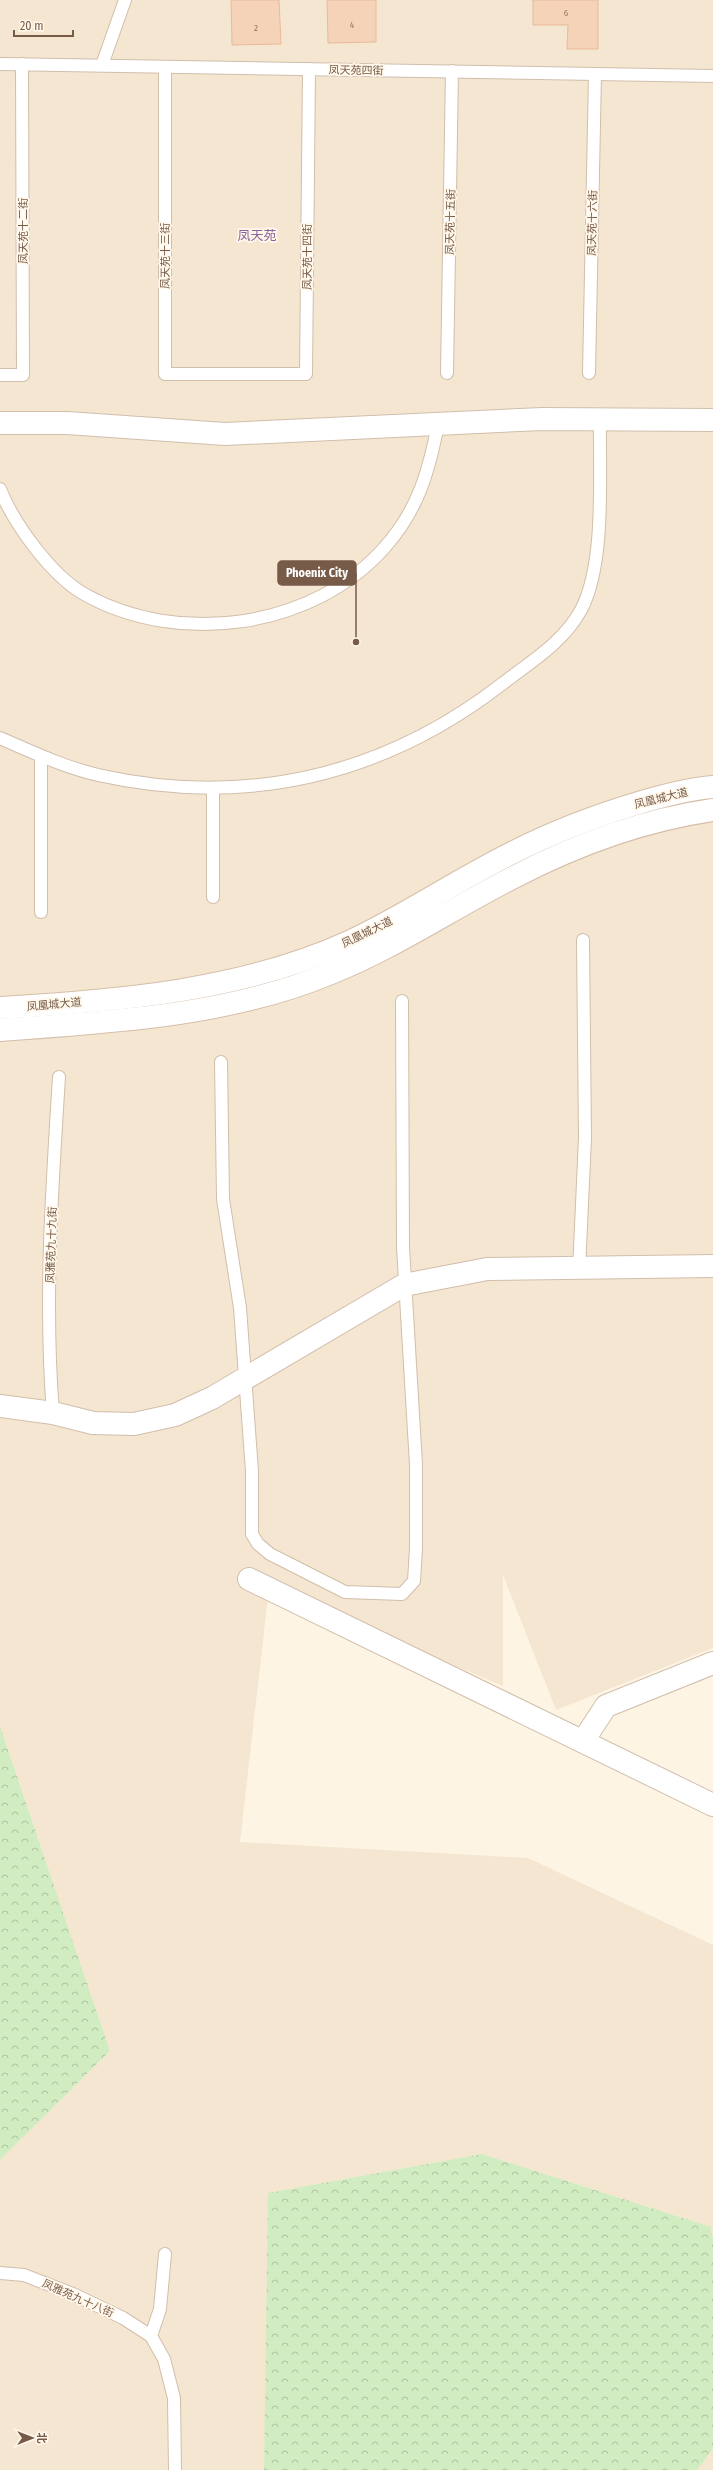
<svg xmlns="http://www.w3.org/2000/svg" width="713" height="2470" viewBox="0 0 713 2470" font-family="'Fira Sans Condensed','Noto Sans SC',sans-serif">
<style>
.residential{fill:#f5e6d1}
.forest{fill:url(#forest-crowns)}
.building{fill:#f4d3b9;stroke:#e8ba99}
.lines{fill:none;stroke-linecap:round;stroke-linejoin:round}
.lane-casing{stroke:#d1beac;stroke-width:14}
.street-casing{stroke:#d1beac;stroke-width:24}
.secondary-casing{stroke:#d5bea9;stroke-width:24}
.lane{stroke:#fff;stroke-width:12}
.street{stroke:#fff;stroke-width:22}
.secondary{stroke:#fff;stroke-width:22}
.labels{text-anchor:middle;stroke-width:3.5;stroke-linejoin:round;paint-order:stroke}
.number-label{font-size:9px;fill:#967864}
.street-label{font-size:11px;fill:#775a48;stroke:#fff8eb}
.quarter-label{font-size:13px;fill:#8a639b;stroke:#fff8eb}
.leader{fill:none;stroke:#775a48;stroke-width:1.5}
.callout-dot{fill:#775a48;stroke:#fff8eb;stroke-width:1.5}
.callout{fill:#775a48;stroke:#775a48;stroke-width:1.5}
.callout-label{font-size:12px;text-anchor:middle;font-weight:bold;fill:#fff}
</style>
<defs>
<pattern id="forest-crowns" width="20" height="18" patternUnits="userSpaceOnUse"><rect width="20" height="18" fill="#d1ecc1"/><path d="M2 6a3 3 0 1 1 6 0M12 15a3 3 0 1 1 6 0" fill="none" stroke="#aec29f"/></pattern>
</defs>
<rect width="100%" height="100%" fill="#fdf4e3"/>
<g class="residential">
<path d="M 0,0 L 713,0 L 713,1648 L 556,1710 L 503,1575 L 503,1686 L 269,1588 L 240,1842 L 528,1858 L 713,1945 L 713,2239 L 711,2227 L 482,2154 L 269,2193 L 264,2470 L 0,2470 L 0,2160 L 110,2051 L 0,1726 Z"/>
<path d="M 713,2449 L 713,2470 L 697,2470 Z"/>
</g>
<g class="forest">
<path d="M 0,1726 L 110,2051 L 0,2160 Z"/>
<path d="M 482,2154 L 711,2227 L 713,2239 L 713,2449 L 697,2470 L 264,2470 L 268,2193 Z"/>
</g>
<g class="building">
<path d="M 231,0 L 279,0 L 281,44 L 232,45 Z"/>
<path d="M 327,0 L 376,0 L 376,42 L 328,43 Z"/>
<path d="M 533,0 L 598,0 L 598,49 L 567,49 L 568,25 L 533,25 Z"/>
</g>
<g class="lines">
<g class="lane-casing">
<g id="lane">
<path d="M 0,64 L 713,76"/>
<path d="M 102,65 L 125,0"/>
<path d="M 165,67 L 165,374 L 306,374 L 309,69"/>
<path d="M 447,373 L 452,71"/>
<path d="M 589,373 L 595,74"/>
<path d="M 0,375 L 23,375 L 22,64"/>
<path d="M 0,489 C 14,524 51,575 84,594 C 178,647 313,629 385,547 C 418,510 429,471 438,424"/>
<path d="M 0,738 C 32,752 64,767 98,775 C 246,808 383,776 502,684 C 530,662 563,643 581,610 C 606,563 599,473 600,419"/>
<path d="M 213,788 L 213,897"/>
<path d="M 41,912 L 41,756"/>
<path d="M 221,1062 L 223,1199 L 240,1308 L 252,1471 L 252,1534 L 258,1544 L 270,1554 L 345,1592 L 402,1594 L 414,1581 L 416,1548 L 416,1465 L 403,1247 L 402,1001"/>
<path d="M 579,1270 L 585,1138 L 583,940"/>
<path d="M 53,1413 C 44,1301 52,1189 59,1077"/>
<path d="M 0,2273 L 24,2275 L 73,2294 L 123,2318 L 151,2336 L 164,2359 L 174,2398 L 175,2470"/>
<path d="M 151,2336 L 160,2309 L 165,2254"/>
</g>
</g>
<g class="street-casing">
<g id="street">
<path d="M 0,423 L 67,423 L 225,434 L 542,419 L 713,420"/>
<path d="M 0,1406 L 53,1413 L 93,1423 L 134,1424 L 175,1415 L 212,1398 L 404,1285 L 487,1269 L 713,1266"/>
<path d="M 249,1579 L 713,1805"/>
<path d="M 583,1741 L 606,1706 L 713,1663"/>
</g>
</g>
<g class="secondary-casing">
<g id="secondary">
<path d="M 0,1008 C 117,1001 241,991 349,942 C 405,916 457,880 512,853 C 551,833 590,818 632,805 C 658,797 686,789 713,787"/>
<path d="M 0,1030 C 111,1022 228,1016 331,973 C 396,947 454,907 516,876 C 578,844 644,820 713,810"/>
</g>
</g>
<use href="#lane" class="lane"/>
<use href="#street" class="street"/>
<use href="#secondary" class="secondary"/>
</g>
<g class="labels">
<g class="number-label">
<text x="566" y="16">6</text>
<text x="352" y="28">4</text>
<text x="256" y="31">2</text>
</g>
<g class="street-label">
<text transform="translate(356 70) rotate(1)" y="4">凤天苑四街</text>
<text transform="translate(450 222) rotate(-89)" y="4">凤天苑十五街</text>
<text transform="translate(592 223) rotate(-89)" y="4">凤天苑十六街</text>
<text transform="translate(23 231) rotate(-90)" y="4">凤天苑十二街</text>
<text transform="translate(165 256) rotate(-90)" y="4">凤天苑十三街</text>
<text transform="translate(307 257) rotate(-90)" y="4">凤天苑十四街</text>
<text transform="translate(661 798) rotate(-14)" y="4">凤凰城大道</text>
<text transform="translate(367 932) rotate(-26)" y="4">凤凰城大道</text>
<text transform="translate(54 1004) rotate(-5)" y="4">凤凰城大道</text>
<text transform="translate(51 1245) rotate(-88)" y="4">凤雅苑九十九街</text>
<text transform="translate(78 2298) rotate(24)" y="4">凤雅苑九十八街</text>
</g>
<g class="quarter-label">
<text x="257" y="240">凤天苑</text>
</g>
</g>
<path class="leader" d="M356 642L356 573"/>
<circle class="callout-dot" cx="356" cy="642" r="4"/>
<rect class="callout" x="278" y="561" width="78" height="24" rx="4"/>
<g class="callout-label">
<text x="317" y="577">Phoenix City</text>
</g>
<g transform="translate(32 2438) rotate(90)" stroke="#fff8eb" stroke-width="3" paint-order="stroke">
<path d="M0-3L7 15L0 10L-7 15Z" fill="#775a48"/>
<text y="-6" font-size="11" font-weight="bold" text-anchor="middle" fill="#775a48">北</text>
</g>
<path d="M14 30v6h59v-6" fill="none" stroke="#775a48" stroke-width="2"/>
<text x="20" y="30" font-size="12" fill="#775a48" stroke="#fff8eb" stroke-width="3" paint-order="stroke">20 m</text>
</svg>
